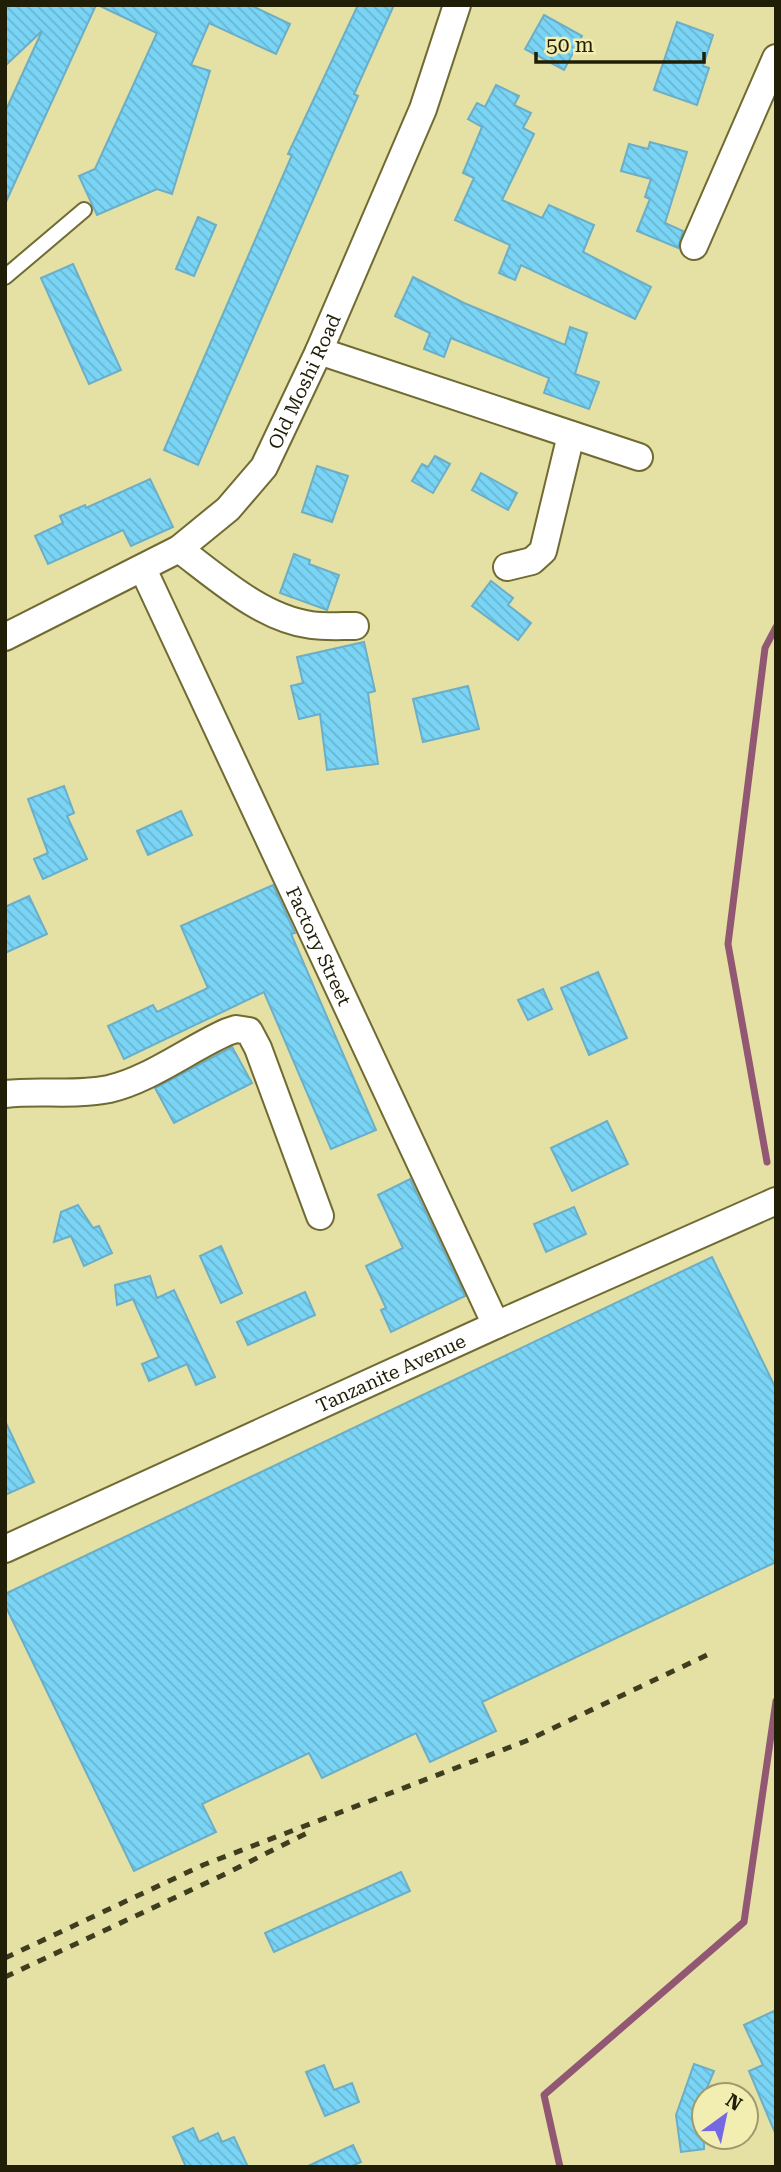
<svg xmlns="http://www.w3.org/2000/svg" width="781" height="2172" viewBox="0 0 781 2172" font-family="'Roboto Serif',serif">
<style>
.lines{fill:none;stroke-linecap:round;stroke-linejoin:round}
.stream{stroke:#925773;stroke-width:7}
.building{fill:url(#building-back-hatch);stroke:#6baec7;stroke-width:2}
.service-casing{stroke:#706b33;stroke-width:18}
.minor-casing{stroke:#706b33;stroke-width:30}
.service{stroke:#fff;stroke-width:14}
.minor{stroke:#fff;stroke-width:26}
.rail{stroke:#3f3d1f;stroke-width:5;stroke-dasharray:9 9;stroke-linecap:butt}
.labels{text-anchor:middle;stroke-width:7;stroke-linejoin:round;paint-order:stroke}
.street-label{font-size:19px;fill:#201e06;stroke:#f2edb1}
</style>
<defs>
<pattern id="building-back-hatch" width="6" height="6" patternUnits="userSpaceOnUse" patternTransform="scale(1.75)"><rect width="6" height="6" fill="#79d4f5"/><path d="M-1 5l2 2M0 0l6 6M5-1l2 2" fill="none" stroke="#68b6d1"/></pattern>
</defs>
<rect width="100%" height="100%" fill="#e5e0a4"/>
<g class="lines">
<g class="stream">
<path d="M 767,1162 L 728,944 L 765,648 L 776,627"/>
<path d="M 560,2167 L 544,2095 L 744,1922 L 776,1701"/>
</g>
</g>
<g class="building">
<path d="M 5,5 L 96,5 L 5,204 L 5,112 L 42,31 L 5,66 Z"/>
<path d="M 98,5 L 250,5 L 290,24 L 276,54 L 209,23 L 191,65 L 210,71 L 172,194 L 157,189 L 97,215 L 79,176 L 95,169 L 157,33 Z"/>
<path d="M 358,5 L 394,5 L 354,94 L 358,96 L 198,465 L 164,450 L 292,155 L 288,154 Z"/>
<path d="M 544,15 L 582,36 L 564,70 L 525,49 Z"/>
<path d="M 677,22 L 713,35 L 703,66 L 709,68 L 697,105 L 654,90 Z"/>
<path d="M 496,85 L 519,96 L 514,105 L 531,113 L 523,128 L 534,134 L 502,200 L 542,218 L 549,205 L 594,225 L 583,252 L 651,287 L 635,319 L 521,265 L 515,280 L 499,273 L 510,245 L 455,220 L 474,178 L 463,173 L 482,127 L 468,119 L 477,103 L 485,107 Z"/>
<path d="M 650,142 L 687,152 L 665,223 L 683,231 L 678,248 L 637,231 L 650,199 L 645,197 L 651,179 L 621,171 L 629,144 L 648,149 Z"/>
<path d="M 198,217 L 216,225 L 194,276 L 176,269 Z"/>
<path d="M 73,264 L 121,370 L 89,384 L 41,278 Z"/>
<path d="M 413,277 L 464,303 L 565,345 L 570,327 L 587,333 L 575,374 L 599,382 L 589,409 L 544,393 L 549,378 L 451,338 L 444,357 L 424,349 L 430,333 L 395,316 Z"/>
<path d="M 435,456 L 450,464 L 433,493 L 412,481 L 422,464 L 428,467 Z"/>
<path d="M 317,466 L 348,476 L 332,522 L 302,512 Z"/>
<path d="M 481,473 L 517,493 L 508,510 L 472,490 Z"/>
<path d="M 150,479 L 173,527 L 131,546 L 123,530 L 48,564 L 35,536 L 63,523 L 60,516 L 85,505 L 86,508 Z"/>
<path d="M 294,554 L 310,560 L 309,564 L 339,575 L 327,610 L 280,593 Z"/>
<path d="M 491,581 L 513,598 L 508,605 L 531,623 L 518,640 L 472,606 Z"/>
<path d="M 364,642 L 375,691 L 368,693 L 378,764 L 327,770 L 320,714 L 299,719 L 291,686 L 303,683 L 297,657 Z"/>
<path d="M 468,686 L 479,729 L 423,742 L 413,699 Z"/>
<path d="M 64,786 L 74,813 L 67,816 L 87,859 L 43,879 L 34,859 L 48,853 L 28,799 Z"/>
<path d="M 181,811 L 192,835 L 148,855 L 137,831 Z"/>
<path d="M 273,885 L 295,933 L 291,934 L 376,1130 L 331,1149 L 264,992 L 124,1059 L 108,1026 L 153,1005 L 157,1012 L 208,988 L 181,926 Z"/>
<path d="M 29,896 L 47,934 L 5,953 L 5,907 Z"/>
<path d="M 598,972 L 627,1038 L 589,1055 L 561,988 Z"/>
<path d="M 543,989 L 552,1009 L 528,1020 L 518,1000 Z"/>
<path d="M 232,1047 L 252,1083 L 174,1123 L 155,1088 Z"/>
<path d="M 607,1121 L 628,1164 L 572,1191 L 551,1148 Z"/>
<path d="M 410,1179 L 465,1296 L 391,1332 L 381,1310 L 386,1308 L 366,1266 L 403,1248 L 378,1195 Z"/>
<path d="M 78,1205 L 93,1228 L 99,1226 L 112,1253 L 84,1266 L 71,1236 L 54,1242 L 61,1212 Z"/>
<path d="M 574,1207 L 586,1234 L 546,1252 L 534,1224 Z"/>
<path d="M 221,1246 L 242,1293 L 221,1303 L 200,1256 Z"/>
<path d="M 712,1257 L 776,1389 L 776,1562 L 482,1702 L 496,1731 L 430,1762 L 416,1733 L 322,1778 L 309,1753 L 202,1804 L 216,1832 L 134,1871 L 5,1605 L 5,1594 Z"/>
<path d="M 150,1276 L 157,1298 L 174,1290 L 215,1377 L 196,1385 L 187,1364 L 149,1381 L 142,1364 L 159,1357 L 133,1299 L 117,1305 L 115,1285 Z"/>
<path d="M 305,1292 L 315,1315 L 248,1345 L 237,1322 Z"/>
<path d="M 5,1421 L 34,1482 L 5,1495 Z"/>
<path d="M 401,1872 L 410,1891 L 274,1952 L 265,1933 Z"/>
<path d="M 776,2010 L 776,2135 L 749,2071 L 763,2065 L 744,2025 Z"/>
<path d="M 694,2064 L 714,2071 L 704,2095 L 704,2149 L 681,2152 L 676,2115 Z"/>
<path d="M 324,2065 L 334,2090 L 352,2083 L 359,2102 L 325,2116 L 306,2072 Z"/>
<path d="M 193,2128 L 199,2142 L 218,2133 L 222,2142 L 234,2137 L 248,2167 L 186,2167 L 173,2137 Z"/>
<path d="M 353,2145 L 361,2162 L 350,2167 L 306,2167 Z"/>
</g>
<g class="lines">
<g class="service-casing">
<path id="service" d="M 5,277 L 84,210"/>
</g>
<g class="minor-casing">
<g id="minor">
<path d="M 694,246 L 776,58"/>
<path d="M 319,351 L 639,457"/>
<path d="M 179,549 C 218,578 261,618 311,625 C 325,627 341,626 355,626"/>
<path d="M 507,567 L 532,561 L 543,551 L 571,435"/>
<path id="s1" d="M 143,569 L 496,1325"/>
<path id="s2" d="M 5,637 L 179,549 L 228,509 L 264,467 L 319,351 L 423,109 L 457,5"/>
<path d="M 5,1094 C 40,1090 74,1096 109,1089 C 149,1080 189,1049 227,1032 L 236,1029 L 249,1031 L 258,1048 L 320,1216"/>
<path id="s3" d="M 5,1549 L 496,1325 L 776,1201"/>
</g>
</g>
<use href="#service" class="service"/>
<use href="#minor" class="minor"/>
<g class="rail">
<path d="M 5,1958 L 203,1865 L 526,1741 L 707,1655"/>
<path d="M 5,1977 L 221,1876 L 309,1832"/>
</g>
</g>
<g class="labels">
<g class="street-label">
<text dy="7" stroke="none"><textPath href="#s2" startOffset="408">Old Moshi Road</textPath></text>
<text dy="7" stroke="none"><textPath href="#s1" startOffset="416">Factory Street</textPath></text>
<text dy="7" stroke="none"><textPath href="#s3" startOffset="424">Tanzanite Avenue</textPath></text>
</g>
</g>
<rect width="781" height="2172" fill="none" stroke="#201e06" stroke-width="14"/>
<g transform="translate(725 2116) rotate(33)"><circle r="33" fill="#f2edb1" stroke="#9e9a6d" stroke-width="2"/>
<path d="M0-5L12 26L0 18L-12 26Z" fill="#7468e3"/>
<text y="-10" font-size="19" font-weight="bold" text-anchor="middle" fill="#201e06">N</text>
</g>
<path d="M536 52v10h168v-10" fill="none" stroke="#201e06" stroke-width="3.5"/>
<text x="546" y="52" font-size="21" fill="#201e06" stroke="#f2edb1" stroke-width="5" paint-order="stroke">50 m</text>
</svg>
